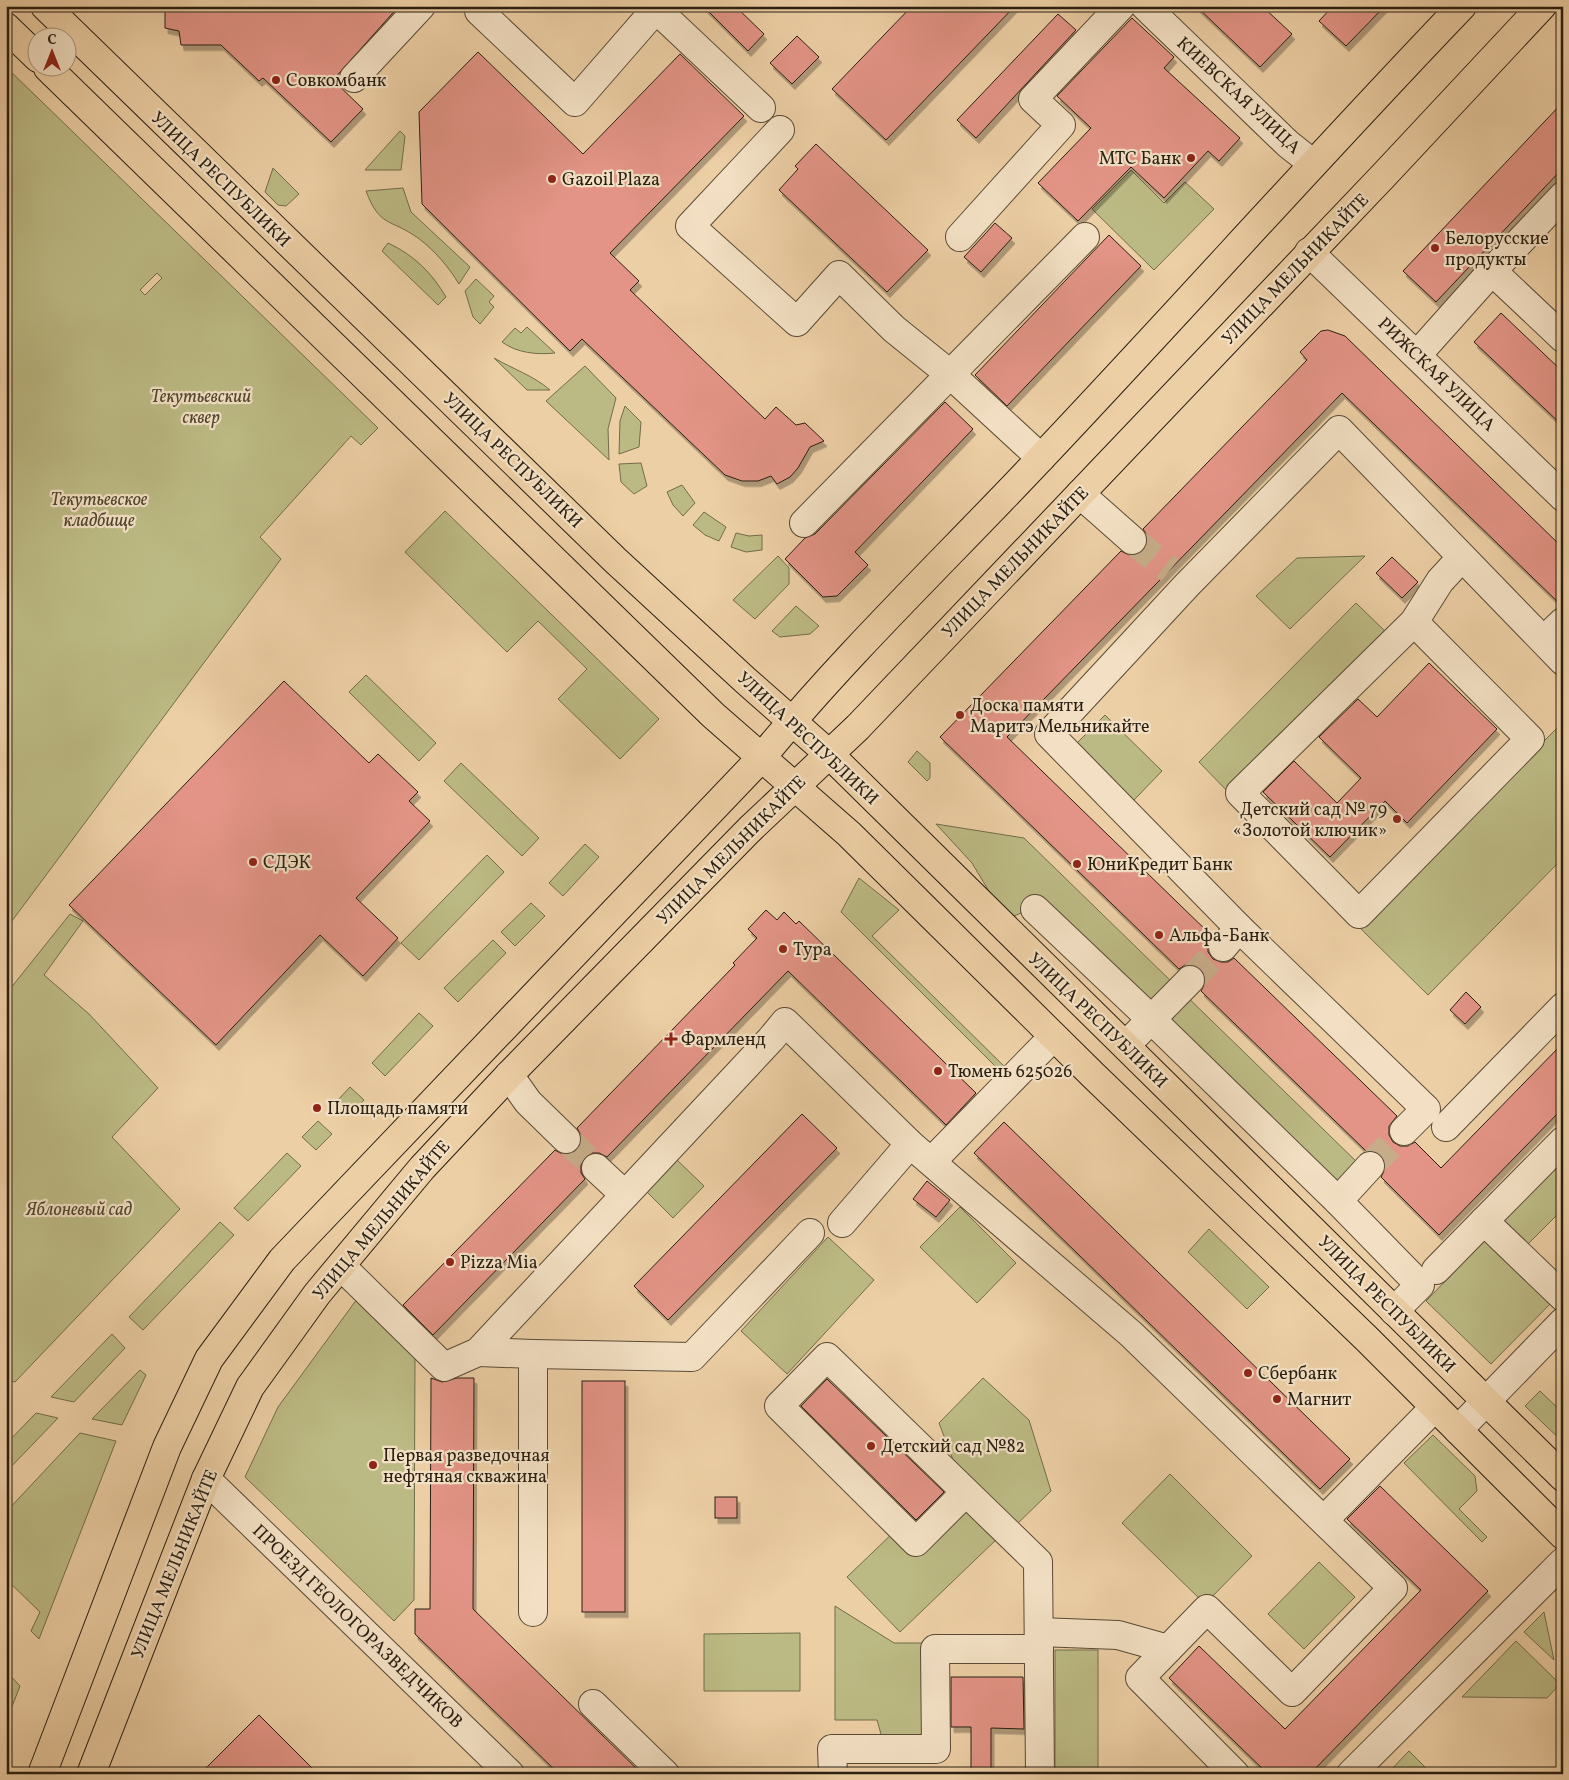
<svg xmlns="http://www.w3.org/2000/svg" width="1569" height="1780" viewBox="0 0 1569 1780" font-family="Vollkorn,serif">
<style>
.green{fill:#bcba84;stroke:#726c4b;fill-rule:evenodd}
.building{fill:#e39486;stroke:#291f12;filter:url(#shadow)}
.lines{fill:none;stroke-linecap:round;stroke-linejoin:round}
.minor-tunnel{stroke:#c6ac88;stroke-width:28;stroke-dasharray:28 14;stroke-linecap:butt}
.minor-casing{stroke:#5a4b37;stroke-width:30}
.major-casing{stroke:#291f12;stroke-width:30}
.minor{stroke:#f3e0c4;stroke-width:28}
.major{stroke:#edcfa5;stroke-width:28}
.poi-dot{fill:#8f2418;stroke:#f3e0c4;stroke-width:2}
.labels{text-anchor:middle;stroke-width:4.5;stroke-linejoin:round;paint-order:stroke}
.poi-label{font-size:18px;fill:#291f12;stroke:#f3e0c4;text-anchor:start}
.street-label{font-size:18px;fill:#291f12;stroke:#f3e0c4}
.park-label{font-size:18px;font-style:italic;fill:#4e462e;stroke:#f3e0c4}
</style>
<defs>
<filter id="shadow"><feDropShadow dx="3" dy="5.5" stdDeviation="0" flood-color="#0004"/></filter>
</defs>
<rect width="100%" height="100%" fill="#edcfa5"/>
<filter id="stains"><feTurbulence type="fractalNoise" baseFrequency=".004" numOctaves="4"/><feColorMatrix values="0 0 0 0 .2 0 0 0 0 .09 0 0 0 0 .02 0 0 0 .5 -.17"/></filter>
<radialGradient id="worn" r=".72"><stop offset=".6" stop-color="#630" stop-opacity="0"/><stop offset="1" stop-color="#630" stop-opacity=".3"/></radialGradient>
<g class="green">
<path d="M 6,67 L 378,428 L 361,445 L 351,436 L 260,537 L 281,559 L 6,929 ZM 157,273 L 162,278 L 145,295 L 140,290 Z"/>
<path d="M 400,131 L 405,136 L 401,170 L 365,170 Z"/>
<path d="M 273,168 L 299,194 L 286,206 L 278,205 L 265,192 Z"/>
<path d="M 1131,170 L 1164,203 L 1185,182 L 1214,209 L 1154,270 L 1092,209 Z"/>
<path d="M 403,188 L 411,212 L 470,267 L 459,284 C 448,266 435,251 418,238 C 390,218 380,228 366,191 Z"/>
<path d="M 388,243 C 414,255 432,273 446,297 L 438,305 L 382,251 Z"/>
<path d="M 476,279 L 494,296 L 489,302 L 494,307 L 480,324 L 473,317 L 465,291 Z"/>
<path d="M 527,327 L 555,353 C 537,355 517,353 502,342 L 515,328 L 521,333 Z"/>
<path d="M 494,358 C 513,369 534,376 550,390 L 527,390 Z"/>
<path d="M 585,366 L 616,398 L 608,429 L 609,460 L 546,401 Z"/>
<path d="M 625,406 L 641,422 L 639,447 L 619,454 L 620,421 Z"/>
<path d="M 641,463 L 647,486 L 634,494 L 621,482 L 619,464 Z"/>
<path d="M 682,485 L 695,503 L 683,516 L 673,505 L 667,492 Z"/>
<path d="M 445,511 L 659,719 L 620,759 L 558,699 L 587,669 L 538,621 L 507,652 L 405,552 Z"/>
<path d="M 704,512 L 726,527 L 719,541 L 705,535 L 693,525 Z"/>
<path d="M 736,533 L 749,536 L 762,535 L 762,550 L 746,552 L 731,547 Z"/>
<path d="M 778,556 L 789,568 L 789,584 L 755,619 L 733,600 Z"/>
<path d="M 1365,556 L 1290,629 L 1256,596 L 1297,558 Z"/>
<path d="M 1356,603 L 1389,635 L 1231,795 L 1199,762 Z"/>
<path d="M 796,606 L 819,626 L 810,634 L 780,637 L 772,631 Z"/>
<path d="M 366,675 L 436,743 L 419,761 L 349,692 Z"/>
<path d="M 1105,715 L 1162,771 L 1134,800 L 1077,743 Z"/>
<path d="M 1563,722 L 1563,858 L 1428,995 L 1359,927 Z"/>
<path d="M 917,751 L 930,763 L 930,778 L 927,781 L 908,762 Z"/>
<path d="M 461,763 L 539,838 L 522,856 L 444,781 Z"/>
<path d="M 936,824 L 1024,838 L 1362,1167 L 1341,1191 L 1042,904 L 1014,916 L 990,893 L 972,863 Z"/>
<path d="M 585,844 L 599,857 L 563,896 L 549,883 Z"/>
<path d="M 487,855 L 504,872 L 419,960 L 401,943 Z"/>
<path d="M 859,878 L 899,910 L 872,936 L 1010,1072 L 1006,1077 L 841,912 Z"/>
<path d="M 531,903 L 545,916 L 515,946 L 501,932 Z"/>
<path d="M 70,914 L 83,921 L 44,975 L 89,1014 L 158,1088 L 112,1137 L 180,1209 L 15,1382 L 6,1380 L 6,994 Z"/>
<path d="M 493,940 L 506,953 L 458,1002 L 444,988 Z"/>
<path d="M 419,1013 L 433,1026 L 385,1076 L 372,1063 Z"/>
<path d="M 350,1087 L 364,1100 L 351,1114 L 337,1101 Z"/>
<path d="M 318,1121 L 332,1134 L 316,1150 L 302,1137 Z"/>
<path d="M 287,1153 L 301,1166 L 248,1221 L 234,1208 Z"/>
<path d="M 674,1157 L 704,1186 L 673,1218 L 644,1189 Z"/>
<path d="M 1563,1159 L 1563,1209 L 1528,1244 L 1503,1220 Z"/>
<path d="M 960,1207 L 1016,1263 L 977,1303 L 920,1247 Z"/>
<path d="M 220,1222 L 234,1235 L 143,1330 L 129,1317 Z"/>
<path d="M 1209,1229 L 1269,1287 L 1247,1309 L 1188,1252 Z"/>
<path d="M 828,1237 L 874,1280 L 787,1374 L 741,1331 Z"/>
<path d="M 1485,1240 L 1551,1303 L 1491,1364 L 1426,1301 Z"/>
<path d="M 357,1299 L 415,1356 L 414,1600 L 394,1621 L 245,1477 L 278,1407 Z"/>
<path d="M 112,1334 L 125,1348 L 74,1402 L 51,1397 Z"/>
<path d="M 140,1370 L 146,1375 L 122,1425 L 92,1419 Z"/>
<path d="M 983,1378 L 1029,1420 L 1051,1491 L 1014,1527 L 955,1465 L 939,1423 Z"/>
<path d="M 1540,1391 L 1563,1413 L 1563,1442 L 1525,1406 Z"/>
<path d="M 36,1413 L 58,1418 L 6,1472 L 6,1444 Z"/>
<path d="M 80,1433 L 116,1441 L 39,1639 L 31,1631 L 40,1612 L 6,1579 L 6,1552 L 12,1545 L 6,1540 L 6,1512 Z"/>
<path d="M 1433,1435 L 1475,1476 L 1477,1491 L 1459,1509 L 1487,1537 L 1482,1542 L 1404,1463 Z"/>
<path d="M 1170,1474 L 1252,1556 L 1205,1604 L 1122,1523 Z"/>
<path d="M 969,1506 L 999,1537 L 900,1632 L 847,1577 L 897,1529 Z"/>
<path d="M 1319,1562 L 1355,1597 L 1304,1649 L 1268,1614 Z"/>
<path d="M 835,1606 L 894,1643 L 929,1643 L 929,1724 L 922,1738 L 893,1745 L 881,1734 L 877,1720 L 835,1720 Z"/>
<path d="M 1544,1612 L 1554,1660 L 1524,1632 Z"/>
<path d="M 800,1633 L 800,1691 L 704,1691 L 704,1634 Z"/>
<path d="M 1516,1641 L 1560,1684 L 1547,1698 L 1462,1697 Z"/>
<rect x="1055" y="1650" width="43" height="124"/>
<path d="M 6,1671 L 20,1686 L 6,1722 Z"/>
<path d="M 1409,1751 L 1429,1771 L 1428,1774 L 1387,1774 Z"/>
</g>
<g class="building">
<path d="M 172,6 L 399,6 L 333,80 L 363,109 L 331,142 L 263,78 L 259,81 L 221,45 L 181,45 L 179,31 L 165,28 L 165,11 L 172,11 Z"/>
<path d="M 703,6 L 735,6 L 764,34 L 748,51 Z"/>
<path d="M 912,6 L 1015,6 L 886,140 L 832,89 Z"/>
<path d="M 1196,6 L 1262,6 L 1292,34 L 1260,67 Z"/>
<path d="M 1333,6 L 1385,6 L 1346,46 L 1319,21 Z"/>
<path d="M 1058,14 L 1076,30 L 976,138 L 957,120 Z"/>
<path d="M 1132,18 L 1174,57 L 1164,68 L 1240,138 L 1219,161 L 1208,151 L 1164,198 L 1131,167 L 1078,221 L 1038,183 L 1091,128 L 1057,96 Z"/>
<path d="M 797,36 L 819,57 L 792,84 L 770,63 Z"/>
<path d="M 478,52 L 583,154 L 680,54 L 744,116 L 610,253 L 639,281 L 630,290 L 765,419 L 776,407 L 796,425 L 805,423 L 824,441 L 810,447 L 798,468 L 790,477 L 777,484 L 771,476 L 758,481 L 742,481 L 725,475 L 582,339 L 570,351 L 422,204 L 419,112 Z"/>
<path d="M 1563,102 L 1563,168 L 1436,302 L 1403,271 Z"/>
<path d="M 816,144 L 928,250 L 887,292 L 779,190 L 798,169 L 795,166 Z"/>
<path d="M 995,223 L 1012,238 L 981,272 L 964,257 Z"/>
<path d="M 1109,235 L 1141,266 L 1007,406 L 975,375 Z"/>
<path d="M 1501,313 L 1563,372 L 1563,426 L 1474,342 Z"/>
<path d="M 1328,330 L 1345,336 L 1563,548 L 1563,607 L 1342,393 L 1007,737 L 1212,936 L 1208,945 L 1208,952 L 1213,959 L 1221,962 L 1228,962 L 1234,958 L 1397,1116 L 1389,1126 L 1389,1135 L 1393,1142 L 1400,1146 L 1408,1146 L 1415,1142 L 1441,1168 L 1563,1043 L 1563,1108 L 1439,1235 L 1381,1177 L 1385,1169 L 1385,1162 L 1381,1155 L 1374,1151 L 1366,1151 L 1201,991 L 1205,983 L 1205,975 L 1201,969 L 1193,965 L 1185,965 L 1179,969 L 940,737 L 1121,551 L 1129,555 L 1136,555 L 1143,551 L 1147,543 L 1147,535 L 1143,529 L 1307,360 L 1300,352 L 1321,331 Z"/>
<path d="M 945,402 L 973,429 L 855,552 L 868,565 L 837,596 L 823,597 L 785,559 L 805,538 L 815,534 Z"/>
<path d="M 1392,557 L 1418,582 L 1402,598 L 1376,573 Z"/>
<path d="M 1429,663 L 1497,729 L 1407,823 L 1385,801 L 1330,857 L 1263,792 L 1294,761 L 1337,803 L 1361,778 L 1319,737 L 1358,699 L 1377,717 Z"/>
<path d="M 284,681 L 369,763 L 378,754 L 418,792 L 409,801 L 430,821 L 356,898 L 398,938 L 363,976 L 320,935 L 216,1045 L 69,905 Z"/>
<path d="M 766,910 L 777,920 L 784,912 L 796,924 L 799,921 L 976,1093 L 946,1125 L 788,971 L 607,1157 L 599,1153 L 591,1153 L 585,1157 L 581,1165 L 581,1173 L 585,1179 L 433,1335 L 403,1305 L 555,1150 L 562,1154 L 570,1154 L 577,1150 L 581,1143 L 581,1135 L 577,1128 L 735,965 L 733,963 L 757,938 L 748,929 Z"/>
<path d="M 1466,992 L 1481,1007 L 1465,1024 L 1450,1010 Z"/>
<path d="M 802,1114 L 837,1148 L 668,1320 L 634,1286 Z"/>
<path d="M 1004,1122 L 1350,1459 L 1320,1489 L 974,1153 Z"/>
<path d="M 927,1181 L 950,1200 L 936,1217 L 913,1199 Z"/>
<path d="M 431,1378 L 442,1382 L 457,1378 L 474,1378 L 473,1609 L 642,1774 L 559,1774 L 415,1634 L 415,1609 L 430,1609 Z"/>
<path d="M 827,1379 L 944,1492 L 916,1520 L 801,1406 Z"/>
<rect x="582" y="1381" width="43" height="231"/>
<path d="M 1380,1486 L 1488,1591 L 1310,1774 L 1268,1774 L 1169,1678 L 1199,1646 L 1285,1729 L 1421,1590 L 1347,1519 Z"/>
<rect x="715" y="1497" width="22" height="21"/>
<path d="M 951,1677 L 1023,1677 L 1024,1729 L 991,1728 L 991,1774 L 971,1774 L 971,1727 L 951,1727 Z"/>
<path d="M 259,1715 L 318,1774 L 200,1774 Z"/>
</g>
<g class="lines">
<g class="minor-tunnel">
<path d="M 1132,540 L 1170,570"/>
<path d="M 1190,980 L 1223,947"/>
<path d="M 566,1139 L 596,1168"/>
<path d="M 1370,1166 L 1404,1131"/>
</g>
<g class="minor-casing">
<g id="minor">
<path d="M 658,6 L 656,9 L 761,108"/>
<path d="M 1145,6 L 1288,144 L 1312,163"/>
<path d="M 479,11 L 575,102 L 656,9"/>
<path d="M 354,78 L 421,6"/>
<path d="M 780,130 L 690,226 L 797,322 L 839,275 L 894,329 L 951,375 L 1041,458"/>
<path d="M 960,237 L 1061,125 L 1033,99 L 1121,6"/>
<path d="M 1309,252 L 1563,497"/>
<path d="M 1492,271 L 1563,338"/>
<path d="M 1417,355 L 1492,271 L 1563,196"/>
<path d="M 1080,494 L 1132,540"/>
<path d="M 804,523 L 1085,237"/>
<path d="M 1414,622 L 1530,739 L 1359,914 L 1240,793 L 1414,622 L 1440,581 L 1462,557"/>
<path d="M 1544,640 L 1563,622"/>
<path d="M 1035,909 L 1152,1020 L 1338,1201"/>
<path d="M 1223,947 L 1239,928"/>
<path d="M 1126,1045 L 1190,980"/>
<path d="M 509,1075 L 528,1102 L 566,1139"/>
<path d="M 1446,1127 L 1563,1007"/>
<path d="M 1404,1131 L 1426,1109 L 1239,928 L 1049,734 L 1187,585 L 1339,430 L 1563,661"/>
<path d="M 1563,1141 L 1484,1221 L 1563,1297"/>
<path d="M 932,1161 L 1053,1037"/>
<path d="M 1370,1166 L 1338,1201 L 1420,1285 L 1394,1311"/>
<path d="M 596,1168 L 624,1194"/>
<path d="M 842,1223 L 910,1144"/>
<path d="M 342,1267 L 444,1367 L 478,1352 L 771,1039 L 785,1022 L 910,1144 L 1131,1334 L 1393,1588 L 1292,1692 L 1207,1609 L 1140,1678 L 1235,1774"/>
<path d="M 1436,1270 L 1484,1221"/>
<path d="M 478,1352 L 533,1354 L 533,1612"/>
<path d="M 533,1354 L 692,1357 L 810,1233"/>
<path d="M 1458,1430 L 1563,1322"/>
<path d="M 206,1479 L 510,1774"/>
<path d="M 966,1492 L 916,1542 L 779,1406 L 827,1357 L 1038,1562 L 1040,1774"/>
<path d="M 1324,1520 L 1435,1407"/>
<path d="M 1039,1632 L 1118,1635 L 1168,1649"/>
<path d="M 593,1704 L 665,1774"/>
<path d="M 833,1774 L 832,1749 L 936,1749 L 935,1649 L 1039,1649"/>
<path d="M 1351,1774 L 1563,1562"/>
</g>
</g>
<g class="major-casing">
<g id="major">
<path d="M 45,6 L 615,560 L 745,680 L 829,754 L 1563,1477"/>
<path d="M 6,27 L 38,58"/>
<path d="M 48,68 L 713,715 L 849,834 L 1094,1076 L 1367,1339 L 1563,1535"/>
<path d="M 42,1774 L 167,1447 L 209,1359 L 282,1260 L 762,757 C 848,652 947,558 1040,459 C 1182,309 1319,155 1462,6"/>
<path d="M 91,1774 L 206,1479 L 250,1387 L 317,1294 L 422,1168 L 509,1075 L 749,830 L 858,727 L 1385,174 L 1542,6"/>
</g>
</g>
<use href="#minor" class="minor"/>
<use href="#major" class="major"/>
</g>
<g class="poi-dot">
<circle cx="276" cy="80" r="5"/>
<circle cx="1191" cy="158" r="5"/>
<circle cx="552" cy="179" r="5"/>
<circle cx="1435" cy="248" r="5"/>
<circle cx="960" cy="715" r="5"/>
<circle cx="1397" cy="819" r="5"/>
<circle cx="253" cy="862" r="5"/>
<circle cx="1077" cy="864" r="5"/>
<circle cx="1159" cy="935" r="5"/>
<circle cx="783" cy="949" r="5"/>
<path d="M668.5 1031.5h5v5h5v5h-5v5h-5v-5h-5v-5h5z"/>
<circle cx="938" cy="1071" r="5"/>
<circle cx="317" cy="1108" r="5"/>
<circle cx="450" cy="1262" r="5"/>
<circle cx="1248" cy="1373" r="5"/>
<circle cx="1277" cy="1399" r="5"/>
<circle cx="871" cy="1446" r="5"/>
<circle cx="373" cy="1465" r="5"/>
</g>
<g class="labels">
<g class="poi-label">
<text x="286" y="86">Совкомбанк</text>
<text x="1181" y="164" text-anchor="end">МТС Банк</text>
<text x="562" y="185">Gazoil Plaza</text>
<text x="1445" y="244">Белорусские<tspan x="1445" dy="21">продукты</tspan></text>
<text x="970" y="711">Доска памяти<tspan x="970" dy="21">Маритэ Мельникайте</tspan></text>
<text x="1387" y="815" text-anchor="end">Детский сад № 79<tspan x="1387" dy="21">«Золотой ключик»</tspan></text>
<text x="263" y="868">СДЭК</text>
<text x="1087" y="870">ЮниКредит Банк</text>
<text x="1169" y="941">Альфа-Банк</text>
<text x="793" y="955">Тура</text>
<text x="681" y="1045">Фармленд</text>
<text x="948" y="1077">Тюмень 625026</text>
<text x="327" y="1114">Площадь памяти</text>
<text x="460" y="1268">Pizza Mia</text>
<text x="1258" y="1379">Сбербанк</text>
<text x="1287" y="1405">Магнит</text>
<text x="881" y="1452">Детский сад №82</text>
<text x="383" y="1461">Первая разведочная<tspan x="383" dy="21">нефтяная скважина</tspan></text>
</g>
<g class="street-label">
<text transform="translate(1239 95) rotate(43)" y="6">КИЕВСКАЯ УЛИЦА</text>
<text transform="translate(221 179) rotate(44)" y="6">УЛИЦА РЕСПУБЛИКИ</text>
<text transform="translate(1295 269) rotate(-46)" y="6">УЛИЦА МЕЛЬНИКАЙТЕ</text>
<text transform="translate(1437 374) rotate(44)" y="6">РИЖСКАЯ УЛИЦА</text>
<text transform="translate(513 460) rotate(44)" y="6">УЛИЦА РЕСПУБЛИКИ</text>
<text transform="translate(1015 562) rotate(-46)" y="6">УЛИЦА МЕЛЬНИКАЙТЕ</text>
<text transform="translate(808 738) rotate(43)" y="6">УЛИЦА РЕСПУБЛИКИ</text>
<text transform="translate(731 850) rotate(-45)" y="6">УЛИЦА МЕЛЬНИКАЙТЕ</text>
<text transform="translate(1098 1020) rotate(44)" y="6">УЛИЦА РЕСПУБЛИКИ</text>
<text transform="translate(381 1220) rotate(-50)" y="6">УЛИЦА МЕЛЬНИКАЙТЕ</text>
<text transform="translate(1387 1304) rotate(45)" y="6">УЛИЦА РЕСПУБЛИКИ</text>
<text transform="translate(174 1564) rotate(-68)" y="6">УЛИЦА МЕЛЬНИКАЙТЕ</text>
<text transform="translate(358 1626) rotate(44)" y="6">ПРОЕЗД ГЕОЛОГОРАЗВЕДЧИКОВ</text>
</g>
<g class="park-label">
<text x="201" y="402">Текутьевский<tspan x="201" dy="21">сквер</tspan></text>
<text x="99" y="505">Текутьевское<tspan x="99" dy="21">кладбище</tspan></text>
<text x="79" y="1215">Яблоневый сад</text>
</g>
</g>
<rect width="1569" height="1780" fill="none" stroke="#edcfa5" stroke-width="25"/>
<rect x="8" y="8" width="1554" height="1765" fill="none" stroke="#291f12" stroke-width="2.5"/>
<rect x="12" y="12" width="1544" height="1755" fill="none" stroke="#291f12"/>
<g transform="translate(52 52)"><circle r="24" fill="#f3e0c4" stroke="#a2937d"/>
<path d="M0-4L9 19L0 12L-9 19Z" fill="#8f2418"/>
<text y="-8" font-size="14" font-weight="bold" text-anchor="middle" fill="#291f12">С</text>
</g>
<rect width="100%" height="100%" filter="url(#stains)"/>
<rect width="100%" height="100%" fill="url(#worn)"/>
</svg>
